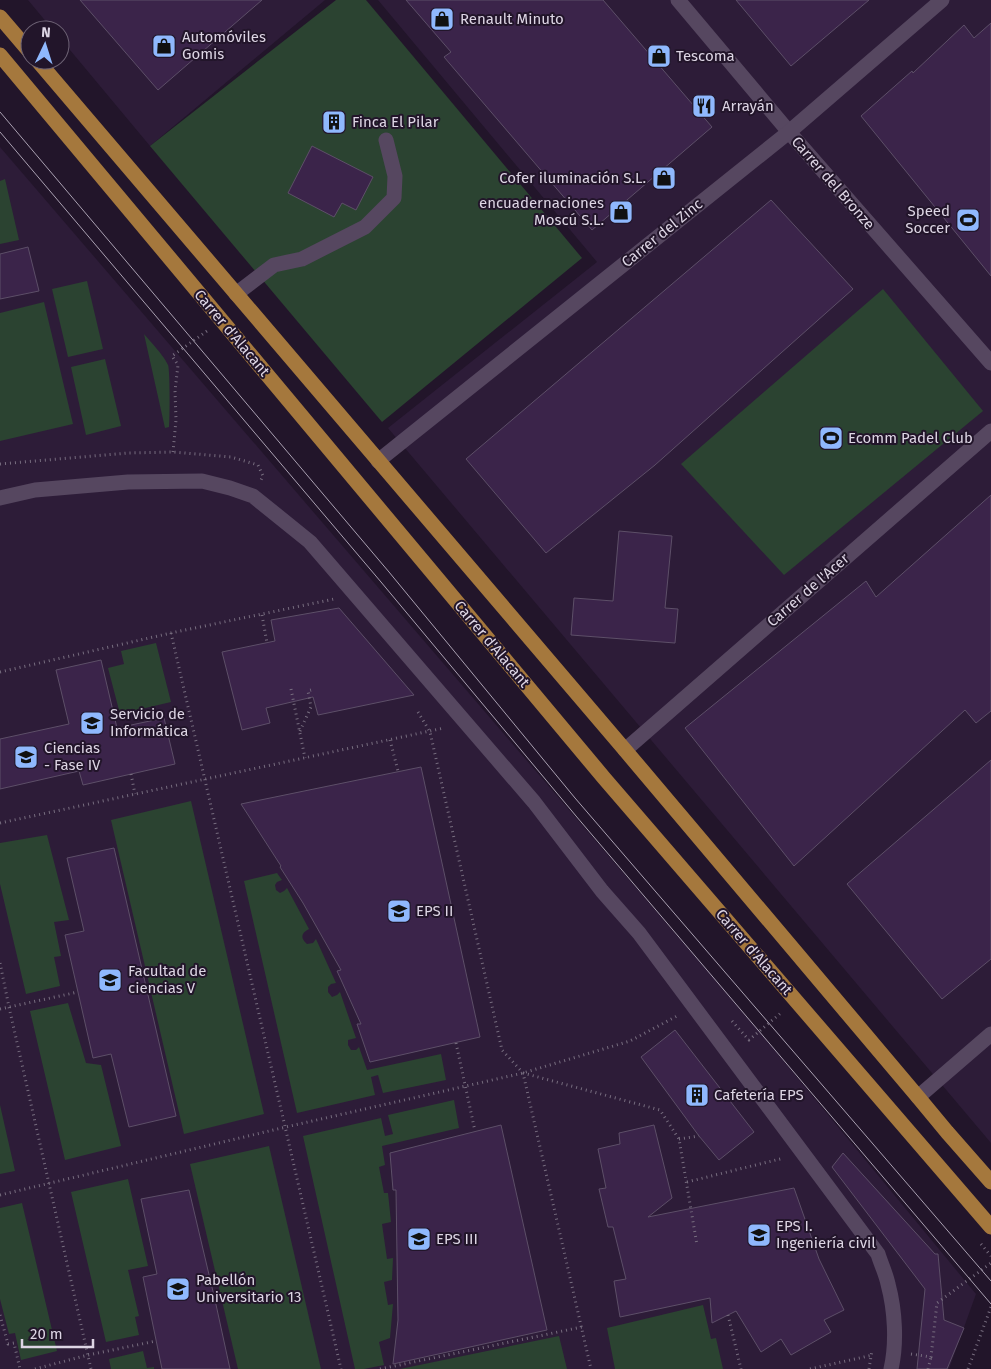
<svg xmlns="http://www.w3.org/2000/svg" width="991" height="1369" viewBox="0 0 991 1369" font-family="'Fira Sans',sans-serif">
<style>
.built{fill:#2d1c38}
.green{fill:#2b4331}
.building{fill:#3b244a;stroke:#5d4f68}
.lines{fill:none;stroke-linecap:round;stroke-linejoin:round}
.path{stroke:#776d7f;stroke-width:3;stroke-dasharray:1 4;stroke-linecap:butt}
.minor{stroke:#564760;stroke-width:15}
.major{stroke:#a5783d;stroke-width:15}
.tram{stroke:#aaa1b2;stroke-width:1}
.labels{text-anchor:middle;stroke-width:4;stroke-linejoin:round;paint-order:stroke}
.poi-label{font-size:15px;fill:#ddd5e4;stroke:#22152a;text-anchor:start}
.street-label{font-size:15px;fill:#ddd5e4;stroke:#22152a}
</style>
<rect width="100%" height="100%" fill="#22152a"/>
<g class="built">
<path d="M 28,0 L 325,0 L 150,146 L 60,38 L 60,30 L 53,30 Z"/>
<path d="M 378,0 L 991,0 L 991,1143 L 388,428 L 597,262 Z"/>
<path d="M 0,147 L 759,1031 L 976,1294 L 949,1369 L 0,1369 Z"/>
</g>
<g class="green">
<path d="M 336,0 L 366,0 L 582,258 L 382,422 L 150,146 Z"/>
<path d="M 5,179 L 19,240 L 0,244 L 0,181 Z"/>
<path d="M 87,281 L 103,349 L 68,357 L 52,289 Z"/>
<path d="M 883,289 L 983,411 L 784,575 L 681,464 Z"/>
<path d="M 44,302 L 73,424 L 0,441 L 0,313 Z"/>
<path d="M 144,334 C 150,341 165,357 168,365 C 170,368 170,420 169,427 L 165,428 Z"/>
<path d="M 105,359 L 121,426 L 86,435 L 71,367 Z"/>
<path d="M 156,643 L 171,702 L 120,714 L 108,668 L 124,664 L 121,651 Z"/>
<path d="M 191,801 L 264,1114 L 184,1134 L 111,820 Z"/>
<path d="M 47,835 L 69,920 L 54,922 L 61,956 L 54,957 L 60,986 L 26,994 L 0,884 L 0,843 Z"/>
<path d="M 277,873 L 282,880 L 277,882 L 275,885 L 276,890 L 280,893 L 284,891 L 287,888 L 309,929 C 301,933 300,938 307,944 L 313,943 L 316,939 L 336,983 L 331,984 L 328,987 L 328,992 L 332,997 L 337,995 L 340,992 L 356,1038 L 348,1040 L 348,1045 L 351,1050 L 356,1050 L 359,1047 L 367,1070 L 441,1054 L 446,1080 L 383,1093 L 378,1075 L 371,1077 L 375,1095 L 297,1113 L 244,881 Z"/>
<path d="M 68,1003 L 86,1063 L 101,1065 L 121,1146 L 65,1160 L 30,1011 Z"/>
<path d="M 454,1100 L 459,1128 L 382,1146 L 385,1165 L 379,1167 L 384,1193 L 388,1193 L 391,1222 L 382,1224 L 387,1259 L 393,1258 L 392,1280 L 384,1282 L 388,1305 L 393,1304 L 390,1338 L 379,1342 L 384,1365 L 364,1369 L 355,1369 L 303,1136 L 381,1118 L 385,1136 L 393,1134 L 388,1115 Z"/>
<path d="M 0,1105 L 15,1171 L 0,1174 Z"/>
<path d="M 269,1146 L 321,1369 L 238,1369 L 190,1164 Z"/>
<path d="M 128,1179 L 148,1266 L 128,1270 L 139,1316 L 135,1317 L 139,1335 L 106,1342 L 71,1192 Z"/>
<path d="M 22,1203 L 57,1351 L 21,1360 L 15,1333 L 9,1334 L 0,1299 L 0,1208 Z"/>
<path d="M 703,1305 L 711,1339 L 716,1338 L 723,1369 L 615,1369 L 607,1328 Z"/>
<path d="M 559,1336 L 567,1369 L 400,1369 Z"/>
<path d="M 143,1351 L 147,1368 L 154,1367 L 154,1369 L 111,1369 L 109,1359 Z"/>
</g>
<g class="building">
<path d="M 80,0 L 262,0 L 158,90 Z"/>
<path d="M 406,0 L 603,0 L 712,127 L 592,230 L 444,57 L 451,52 Z"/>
<path d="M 736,0 L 869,0 L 791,66 Z"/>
<path d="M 991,23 L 991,276 L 861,116 L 912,71 L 913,73 L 964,25 L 974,38 Z"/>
<path d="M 312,146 L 373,177 L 356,210 L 342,203 L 334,217 L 288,193 Z"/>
<path d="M 771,200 L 853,289 L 655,465 L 546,553 L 466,459 Z"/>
<path d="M 28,247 L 39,291 L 0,299 L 0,254 Z"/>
<path d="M 991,495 L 991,711 L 976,723 L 965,710 L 794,866 L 685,728 L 866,581 L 876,597 Z"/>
<path d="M 619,531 L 672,536 L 665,608 L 678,609 L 675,643 L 571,635 L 574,598 L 613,601 Z"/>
<path d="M 339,608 L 414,695 L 318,715 L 313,697 L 266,708 L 270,723 L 242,730 L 222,652 L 275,641 L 271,620 Z"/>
<path d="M 101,660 L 117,728 L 164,718 L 175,764 L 83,785 L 79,771 L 0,789 L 0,739 L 69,724 L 56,670 Z"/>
<path d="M 991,760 L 991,959 L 942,999 L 847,884 Z"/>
<path d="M 421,767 L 480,1037 L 370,1062 L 357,1024 L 361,1024 L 337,971 L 341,970 L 303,903 L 280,867 L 281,866 L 241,804 Z"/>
<path d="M 114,848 L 176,1116 L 129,1127 L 111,1054 L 93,1058 L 65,935 L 84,931 L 67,858 Z"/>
<path d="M 675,1030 L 754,1132 L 719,1160 L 699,1136 L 641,1057 Z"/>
<path d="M 501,1125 L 547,1330 L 393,1364 L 398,1320 L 396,1190 L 393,1190 L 390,1153 Z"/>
<path d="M 654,1125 L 672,1198 L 648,1217 L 794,1188 L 819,1259 L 844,1310 L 824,1320 L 831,1332 L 791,1355 L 781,1339 L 761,1352 L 736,1311 L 712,1323 L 710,1298 L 620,1317 L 614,1281 L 626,1279 L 613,1227 L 608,1227 L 599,1189 L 606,1188 L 598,1149 L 620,1144 L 619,1133 Z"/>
<path d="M 843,1153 L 935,1254 L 938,1254 L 944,1320 L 964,1328 L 947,1369 L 917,1369 L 925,1289 L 832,1167 Z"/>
<path d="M 189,1190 L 215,1300 L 230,1369 L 162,1369 L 143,1277 L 157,1274 L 141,1199 Z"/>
</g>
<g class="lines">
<g class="path">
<path d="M 173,452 L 176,420 L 175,391 L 178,365 L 172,356 L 207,331"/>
<path d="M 0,464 L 128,453 L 173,452 L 231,457 L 258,465 L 263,476 L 261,480"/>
<path d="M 262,615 L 267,643"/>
<path d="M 171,633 L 341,1369"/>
<path d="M 0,672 L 171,633 L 334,599"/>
<path d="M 291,689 L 305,758"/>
<path d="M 418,712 L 430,732 L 502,1050 L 523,1073 L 591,1369"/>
<path d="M 300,731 L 311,707 L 308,691 L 311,690"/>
<path d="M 390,740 L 398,771"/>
<path d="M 131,774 L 135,794"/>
<path d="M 0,823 L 444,728"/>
<path d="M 0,963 L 9,1007 L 91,1369"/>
<path d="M 0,1009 L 78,992"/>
<path d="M 732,1021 L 749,1040 L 782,1012"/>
<path d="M 456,1043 L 475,1131"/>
<path d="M 523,1073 L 660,1110 L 679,1139 L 697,1245"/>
<path d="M 679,1139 L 699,1136"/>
<path d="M 687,1182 L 784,1158"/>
<path d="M 0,1195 L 286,1127 L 523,1073 L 630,1041 L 677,1016"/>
<path d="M 981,1244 L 991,1256"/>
<path d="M 0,1315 L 8,1344 L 14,1343 L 20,1369"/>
<path d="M 728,1315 L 741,1369"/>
<path d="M 911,1354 L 931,1357 L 937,1303 L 991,1263"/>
<path d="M 35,1369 L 88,1355 L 156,1341"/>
<path d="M 380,1369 L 582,1327"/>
<path d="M 810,1369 L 873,1355"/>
<path d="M 869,1369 L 872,1350"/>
<path d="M 928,1369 L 931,1357"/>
<path d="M 968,1369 L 991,1307"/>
</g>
<g class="minor">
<path d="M 678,0 L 789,132 L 991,363"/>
<path d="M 236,294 L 274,265 L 302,259 L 365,227 L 394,198 L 395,176 L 386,140"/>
<path d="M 378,461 L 789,132 L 942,0"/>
<path d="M 0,498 L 35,490 L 128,482 L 202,481 L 230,488 L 253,496 L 310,542 L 534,802 L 602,891 L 639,933 L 878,1254 C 881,1264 886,1274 888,1284 C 895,1310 897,1343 891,1369"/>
<path d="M 625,750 L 991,431"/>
<path d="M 918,1097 L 991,1034"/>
</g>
<g class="major">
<path d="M 0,17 L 30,52"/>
<path d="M 0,55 L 604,778 L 991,1227"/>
<path d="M 37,60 L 625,750 L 918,1097 L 947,1132 L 991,1182"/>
</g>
<g class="tram">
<path d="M 0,112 L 389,572 L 575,798 L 991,1281"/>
<path d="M 0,132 L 381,582 L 576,816 L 991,1304"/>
</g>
</g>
<defs>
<g id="shop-square" transform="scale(1.25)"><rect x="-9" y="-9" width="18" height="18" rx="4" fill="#8fb8fd" stroke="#22152a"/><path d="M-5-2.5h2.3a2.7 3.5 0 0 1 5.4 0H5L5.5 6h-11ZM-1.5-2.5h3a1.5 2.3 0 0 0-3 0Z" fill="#111"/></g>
<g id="restaurant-square" transform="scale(1.25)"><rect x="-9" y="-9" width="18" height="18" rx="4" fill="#8fb8fd" stroke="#22152a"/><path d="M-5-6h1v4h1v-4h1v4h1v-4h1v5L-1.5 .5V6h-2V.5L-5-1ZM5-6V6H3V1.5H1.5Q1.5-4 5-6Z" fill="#111"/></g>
<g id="building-square" transform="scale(1.25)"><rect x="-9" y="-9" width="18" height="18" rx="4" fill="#8fb8fd" stroke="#22152a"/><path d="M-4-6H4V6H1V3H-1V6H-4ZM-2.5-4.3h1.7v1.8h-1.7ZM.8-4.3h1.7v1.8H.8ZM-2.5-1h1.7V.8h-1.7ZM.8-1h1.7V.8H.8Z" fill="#111"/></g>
<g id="stadium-square" transform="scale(1.25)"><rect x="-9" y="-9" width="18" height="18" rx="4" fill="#8fb8fd" stroke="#22152a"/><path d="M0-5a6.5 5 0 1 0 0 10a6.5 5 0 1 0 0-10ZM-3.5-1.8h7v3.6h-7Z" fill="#111"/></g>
<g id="university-square" transform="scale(1.25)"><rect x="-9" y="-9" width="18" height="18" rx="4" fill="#8fb8fd" stroke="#22152a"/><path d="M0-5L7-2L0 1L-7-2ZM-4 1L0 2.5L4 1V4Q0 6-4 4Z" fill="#111"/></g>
</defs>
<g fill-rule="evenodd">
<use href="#shop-square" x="442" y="19"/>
<use href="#shop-square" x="164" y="46"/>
<use href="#shop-square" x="659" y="56"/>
<use href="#restaurant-square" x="704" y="106"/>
<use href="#building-square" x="334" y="122"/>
<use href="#shop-square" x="664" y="178"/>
<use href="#shop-square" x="621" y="212"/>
<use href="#stadium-square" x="968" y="220"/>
<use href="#stadium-square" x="831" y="438"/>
<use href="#university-square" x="92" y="723"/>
<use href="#university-square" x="26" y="757"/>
<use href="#university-square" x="399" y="911"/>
<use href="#university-square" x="110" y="980"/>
<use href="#building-square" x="697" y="1095"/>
<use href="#university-square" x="759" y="1235"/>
<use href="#university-square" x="419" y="1239"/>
<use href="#university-square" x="178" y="1289"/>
</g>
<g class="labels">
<g class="poi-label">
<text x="460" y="24">Renault Minuto</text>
<text x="182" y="42">Automóviles<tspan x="182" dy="17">Gomis</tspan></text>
<text x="676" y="61">Tescoma</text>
<text x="722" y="111">Arrayán</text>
<text x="352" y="127">Finca El Pilar</text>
<text x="646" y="183" text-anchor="end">Cofer iluminación S.L.</text>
<text x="604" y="208" text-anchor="end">encuadernaciones<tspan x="604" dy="17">Moscú S.L.</tspan></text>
<text x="950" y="216" text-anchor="end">Speed<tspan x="950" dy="17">Soccer</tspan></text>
<text x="848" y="443">Ecomm Padel Club</text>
<text x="110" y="719">Servicio de<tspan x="110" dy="17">Informática</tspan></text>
<text x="44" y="753">Ciencias<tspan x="44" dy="17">- Fase IV</tspan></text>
<text x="416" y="916">EPS II</text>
<text x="128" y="976">Facultad de<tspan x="128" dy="17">ciencias V</tspan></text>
<text x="714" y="1100">Cafetería EPS</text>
<text x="776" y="1231">EPS I.<tspan x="776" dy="17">Ingeniería civil</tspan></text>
<text x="436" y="1244">EPS III</text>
<text x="196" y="1285">Pabellón<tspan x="196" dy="17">Universitario 13</tspan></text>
</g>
<g class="street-label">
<text transform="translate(833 183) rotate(49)" y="5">Carrer del Bronze</text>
<text transform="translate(662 233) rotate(-39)" y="5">Carrer del Zinc</text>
<text transform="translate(232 333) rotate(50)" y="5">Carrer d'Alacant</text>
<text transform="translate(808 590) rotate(-41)" y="5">Carrer de l'Acer</text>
<text transform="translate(492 644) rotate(50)" y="5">Carrer d'Alacant</text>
<text transform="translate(754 952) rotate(49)" y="5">Carrer d'Alacant</text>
</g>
</g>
<g transform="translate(45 45) rotate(4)"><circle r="24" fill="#22152a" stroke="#6d6274"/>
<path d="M0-4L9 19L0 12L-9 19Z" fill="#8fb8fd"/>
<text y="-8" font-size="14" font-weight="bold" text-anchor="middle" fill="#ddd5e4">N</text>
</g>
<path d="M22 1339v8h71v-8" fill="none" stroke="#ddd5e4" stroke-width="2.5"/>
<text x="30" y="1339" font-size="15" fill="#ddd5e4" stroke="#22152a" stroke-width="4" paint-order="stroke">20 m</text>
</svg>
